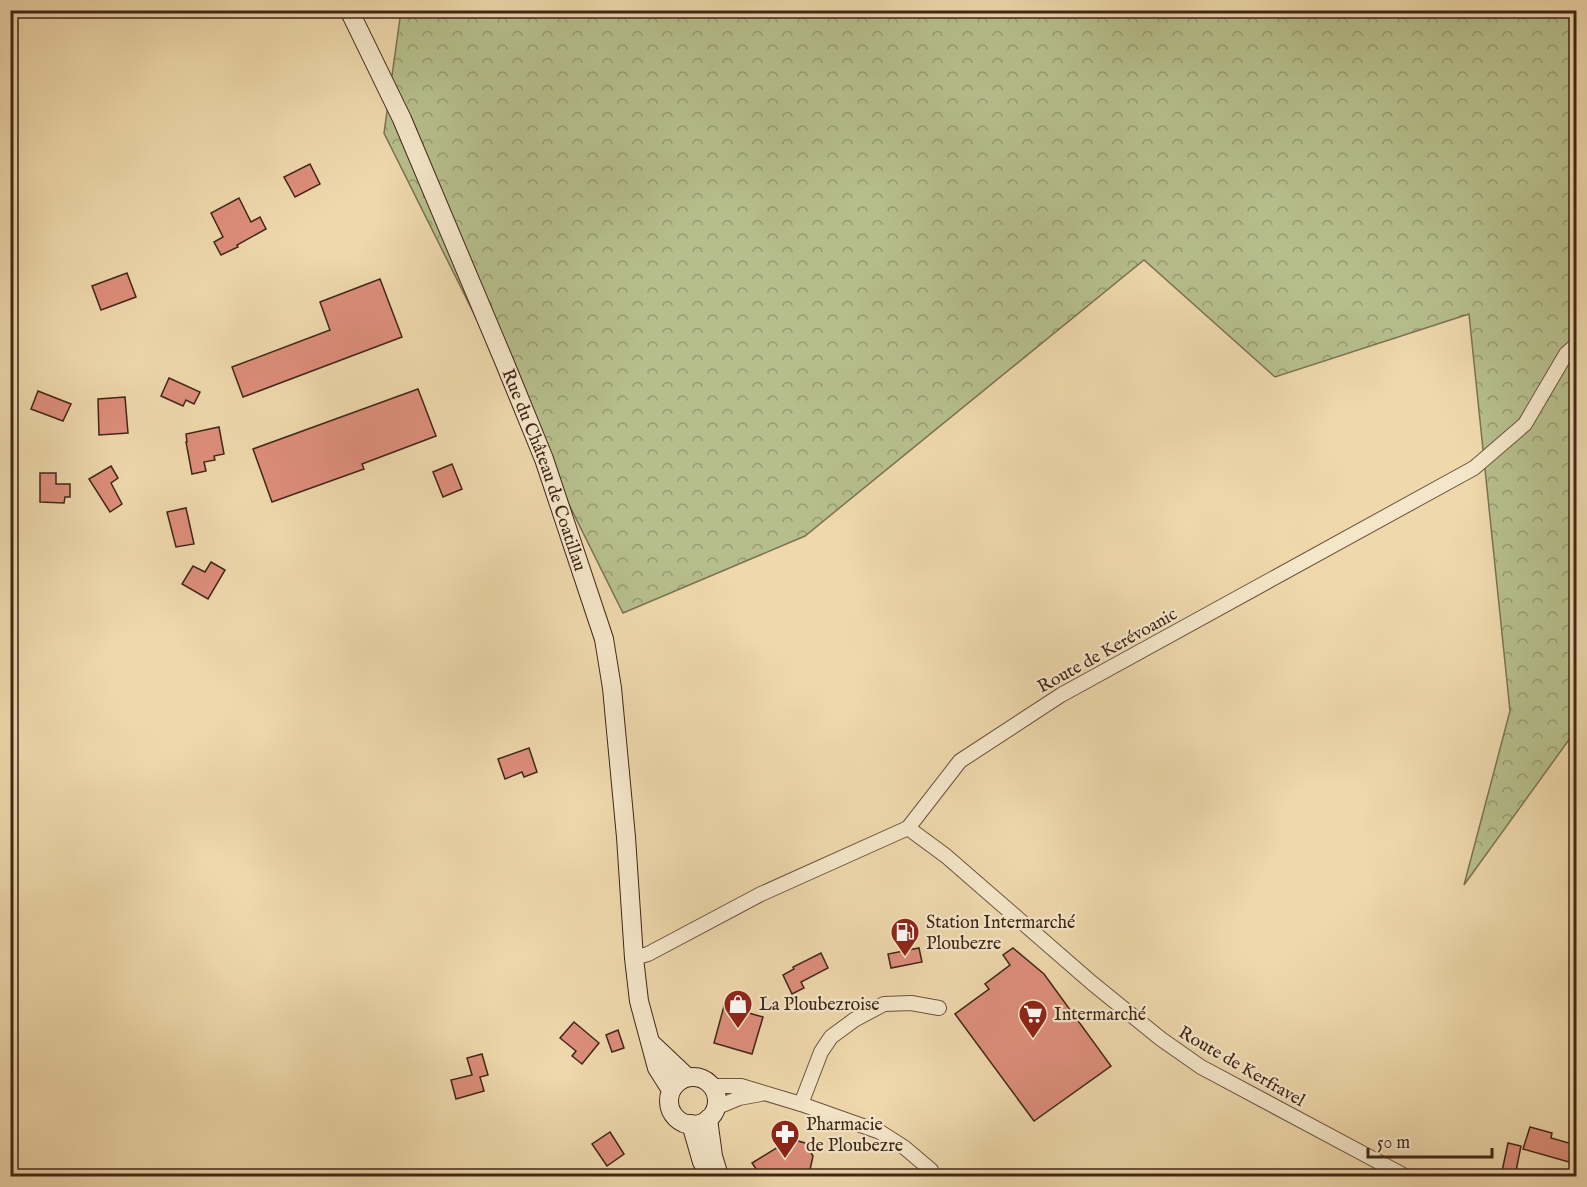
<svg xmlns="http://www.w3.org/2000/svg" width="1587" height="1187" viewBox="0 0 1587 1187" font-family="'IM FELL English',serif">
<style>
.forest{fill:url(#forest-crowns);stroke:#7c7252;stroke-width:1.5}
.water{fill:url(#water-ripples);stroke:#777e74;stroke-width:1.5}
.building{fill:#dd8e7b;stroke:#412618;stroke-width:1.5}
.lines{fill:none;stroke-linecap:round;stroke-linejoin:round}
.street-casing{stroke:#6c523d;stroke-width:16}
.secondary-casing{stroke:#412618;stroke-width:20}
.street{stroke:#f4e6c9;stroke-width:14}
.secondary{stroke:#f4e6c9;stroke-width:18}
.labels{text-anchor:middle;stroke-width:4.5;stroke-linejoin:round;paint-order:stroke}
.street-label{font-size:18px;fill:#412618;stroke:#f4e6c9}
.poi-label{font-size:18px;fill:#412618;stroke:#f4e6c9;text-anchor:start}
</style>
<defs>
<pattern id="forest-crowns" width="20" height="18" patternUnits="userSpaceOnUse" patternTransform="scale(1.5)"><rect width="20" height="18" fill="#b6bf8c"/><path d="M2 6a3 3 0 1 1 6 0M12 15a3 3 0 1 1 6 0" fill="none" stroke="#969b71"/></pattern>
<pattern id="water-ripples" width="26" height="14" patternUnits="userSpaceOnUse" patternTransform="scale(1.5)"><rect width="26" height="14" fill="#9bb9b1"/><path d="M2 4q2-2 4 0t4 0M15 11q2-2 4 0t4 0" fill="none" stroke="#80968f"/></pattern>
</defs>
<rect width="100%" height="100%" fill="#eed8ac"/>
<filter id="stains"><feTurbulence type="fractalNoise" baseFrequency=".00333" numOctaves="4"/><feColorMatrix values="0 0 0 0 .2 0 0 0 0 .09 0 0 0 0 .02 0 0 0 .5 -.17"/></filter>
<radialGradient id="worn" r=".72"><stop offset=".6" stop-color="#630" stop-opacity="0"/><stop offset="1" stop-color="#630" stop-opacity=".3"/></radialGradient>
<path class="forest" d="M 582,10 L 592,12 L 592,10 L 1569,11 L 1570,28 L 1576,55 L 1576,730 L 1464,885 L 1510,711 L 1469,314 L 1275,377 L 1144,260 L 805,536 L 623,613 L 384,133 L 401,11 Z"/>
<path class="water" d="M 1569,11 L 1576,11 L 1576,55 L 1570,28 Z"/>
<g class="building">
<path d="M 310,164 L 320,184 L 295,197 L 284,177 Z"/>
<path d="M 239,198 L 251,222 L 260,217 L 266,229 L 237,245 L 238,247 L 221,255 L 214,242 L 223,237 L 211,213 Z"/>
<path d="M 127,273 L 136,297 L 101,310 L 92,286 Z"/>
<path d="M 380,279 L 402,337 L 243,397 L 232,367 L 330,330 L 320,302 Z"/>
<path d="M 169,378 L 200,392 L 194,404 L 186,400 L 183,406 L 161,396 Z"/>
<path d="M 418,389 L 436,436 L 362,464 L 364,469 L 272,502 L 253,449 Z"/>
<path d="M 38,391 L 71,404 L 63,421 L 31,409 Z"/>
<path d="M 125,397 L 128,433 L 99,435 L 98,399 Z"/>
<path d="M 219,427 L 224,454 L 214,456 L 215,460 L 204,462 L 206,471 L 192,474 L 186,442 L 187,442 L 186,434 Z"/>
<path d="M 452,464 L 462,489 L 443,497 L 433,472 Z"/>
<path d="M 111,466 L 118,478 L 111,483 L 122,504 L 110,512 L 89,479 Z"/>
<path d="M 40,473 L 56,473 L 56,484 L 70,484 L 70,497 L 65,497 L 64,503 L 40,502 Z"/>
<path d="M 186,508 L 194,544 L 176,547 L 167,512 Z"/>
<path d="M 211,562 L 225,570 L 208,599 L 182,584 L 193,566 L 205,572 Z"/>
<path d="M 529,748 L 537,772 L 524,777 L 522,772 L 505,779 L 498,759 Z"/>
<path d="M 919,948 L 922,962 L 891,968 L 888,954 Z"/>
<path d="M 1013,948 L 1044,974 L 1111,1066 L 1034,1121 L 955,1014 L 989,989 L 985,984 L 1010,965 L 1003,955 Z"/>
<path d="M 821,953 L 828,968 L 801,982 L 804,988 L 792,994 L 783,975 L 794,969 L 793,967 Z"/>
<path d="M 724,1006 L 763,1017 L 752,1054 L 714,1043 Z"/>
<path d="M 574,1022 L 599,1043 L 582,1064 L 572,1056 L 576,1051 L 560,1038 Z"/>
<path d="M 618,1030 L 624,1048 L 612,1052 L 606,1035 Z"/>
<path d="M 482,1054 L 488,1075 L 480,1077 L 484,1091 L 456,1099 L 451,1080 L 472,1075 L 467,1058 Z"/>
<path d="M 1530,1127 L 1552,1133 L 1551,1138 L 1576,1145 L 1576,1164 L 1523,1149 Z"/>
<path d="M 610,1132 L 624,1154 L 607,1166 L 592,1144 Z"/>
<path d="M 791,1139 L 805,1143 L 813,1156 L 810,1170 L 800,1176 L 761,1176 L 752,1163 Z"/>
<path d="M 1508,1143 L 1521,1146 L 1515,1176 L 1501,1176 Z"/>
</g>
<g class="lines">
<g class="street-casing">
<g id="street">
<path d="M 908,828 L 946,856 L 1092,983 L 1161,1039 L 1201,1067 L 1405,1176"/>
<path d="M 634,958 L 648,954 L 761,894 L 908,828 L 960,761 L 1061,695 L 1474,468 L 1525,424 L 1566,354 L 1576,345"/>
<path d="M 712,1086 L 741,1086 L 801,1104 L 880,1132 L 905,1148 L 931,1170 L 933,1176"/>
<path d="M 801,1104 L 821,1052 L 831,1037 L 854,1020 L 884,1004 L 911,1003 L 939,1008"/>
<path d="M 715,1108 L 739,1098 L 761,1094"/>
</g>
</g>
<g class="secondary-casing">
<g id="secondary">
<path id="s1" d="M 349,10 L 402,119 L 504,361 L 544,459 L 604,639 L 612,688 L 626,837 L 634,958 L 639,1001 L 657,1068 L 671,1090"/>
<path d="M 651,1043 L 687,1077"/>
<circle cx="693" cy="1101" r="24"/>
<path d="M 708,1119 L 713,1156 L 719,1176"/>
<path d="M 691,1124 L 702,1162 L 713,1176"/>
</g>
</g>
<use href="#street" class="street"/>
<use href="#secondary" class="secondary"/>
</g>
<defs>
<g id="fuel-pin" transform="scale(1.5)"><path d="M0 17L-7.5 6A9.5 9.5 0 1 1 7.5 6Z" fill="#8f2418" stroke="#f4e6c9"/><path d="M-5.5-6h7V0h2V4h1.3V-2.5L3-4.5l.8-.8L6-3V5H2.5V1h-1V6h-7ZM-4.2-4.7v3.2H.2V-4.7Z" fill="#fff"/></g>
<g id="shop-pin" transform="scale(1.5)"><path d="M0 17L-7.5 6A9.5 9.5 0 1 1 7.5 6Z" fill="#8f2418" stroke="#f4e6c9"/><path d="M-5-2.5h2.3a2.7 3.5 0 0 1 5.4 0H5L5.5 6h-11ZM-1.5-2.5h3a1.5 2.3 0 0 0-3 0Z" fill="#fff"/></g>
<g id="supermarket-pin" transform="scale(1.5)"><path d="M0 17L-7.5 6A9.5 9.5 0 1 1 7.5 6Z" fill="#8f2418" stroke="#f4e6c9"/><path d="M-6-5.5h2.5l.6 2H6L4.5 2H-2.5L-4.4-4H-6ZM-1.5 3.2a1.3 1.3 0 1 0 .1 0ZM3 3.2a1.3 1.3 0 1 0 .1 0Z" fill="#fff"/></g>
<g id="pharmacy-pin" transform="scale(1.5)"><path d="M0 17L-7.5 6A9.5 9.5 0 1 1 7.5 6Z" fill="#8f2418" stroke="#f4e6c9"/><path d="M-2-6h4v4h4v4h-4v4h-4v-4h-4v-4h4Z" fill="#fff"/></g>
</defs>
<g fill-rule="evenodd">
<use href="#fuel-pin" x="905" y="932"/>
<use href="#shop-pin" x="738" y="1004"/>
<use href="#supermarket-pin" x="1033" y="1014"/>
<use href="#pharmacy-pin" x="785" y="1134"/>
</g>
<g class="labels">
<g class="street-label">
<text dy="6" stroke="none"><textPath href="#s1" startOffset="500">Rue du Château de Coatillau</textPath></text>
<text transform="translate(1107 650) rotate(-29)" y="6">Route de Kerévoanic</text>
<text transform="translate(1242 1066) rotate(30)" y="6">Route de Kerfravel</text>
</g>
<g class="poi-label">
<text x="926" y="928">Station Intermarché<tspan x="926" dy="21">Ploubezre</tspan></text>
<text x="759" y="1010">La Ploubezroise</text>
<text x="1054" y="1020">Intermarché</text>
<text x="806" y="1130">Pharmacie<tspan x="806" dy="21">de Ploubezre</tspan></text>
</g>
</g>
<rect width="1587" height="1187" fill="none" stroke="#eed8ac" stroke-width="36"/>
<rect x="12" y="12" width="1563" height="1163" fill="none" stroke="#412618" stroke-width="3"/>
<rect x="18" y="18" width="1551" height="1151" fill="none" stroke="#412618" stroke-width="1.5"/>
<path d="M1368 1148v9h124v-9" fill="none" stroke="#412618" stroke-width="3"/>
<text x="1377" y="1148" font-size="18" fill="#412618" stroke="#f4e6c9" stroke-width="4.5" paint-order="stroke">50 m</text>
<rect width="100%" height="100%" filter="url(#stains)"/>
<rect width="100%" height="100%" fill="url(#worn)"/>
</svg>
